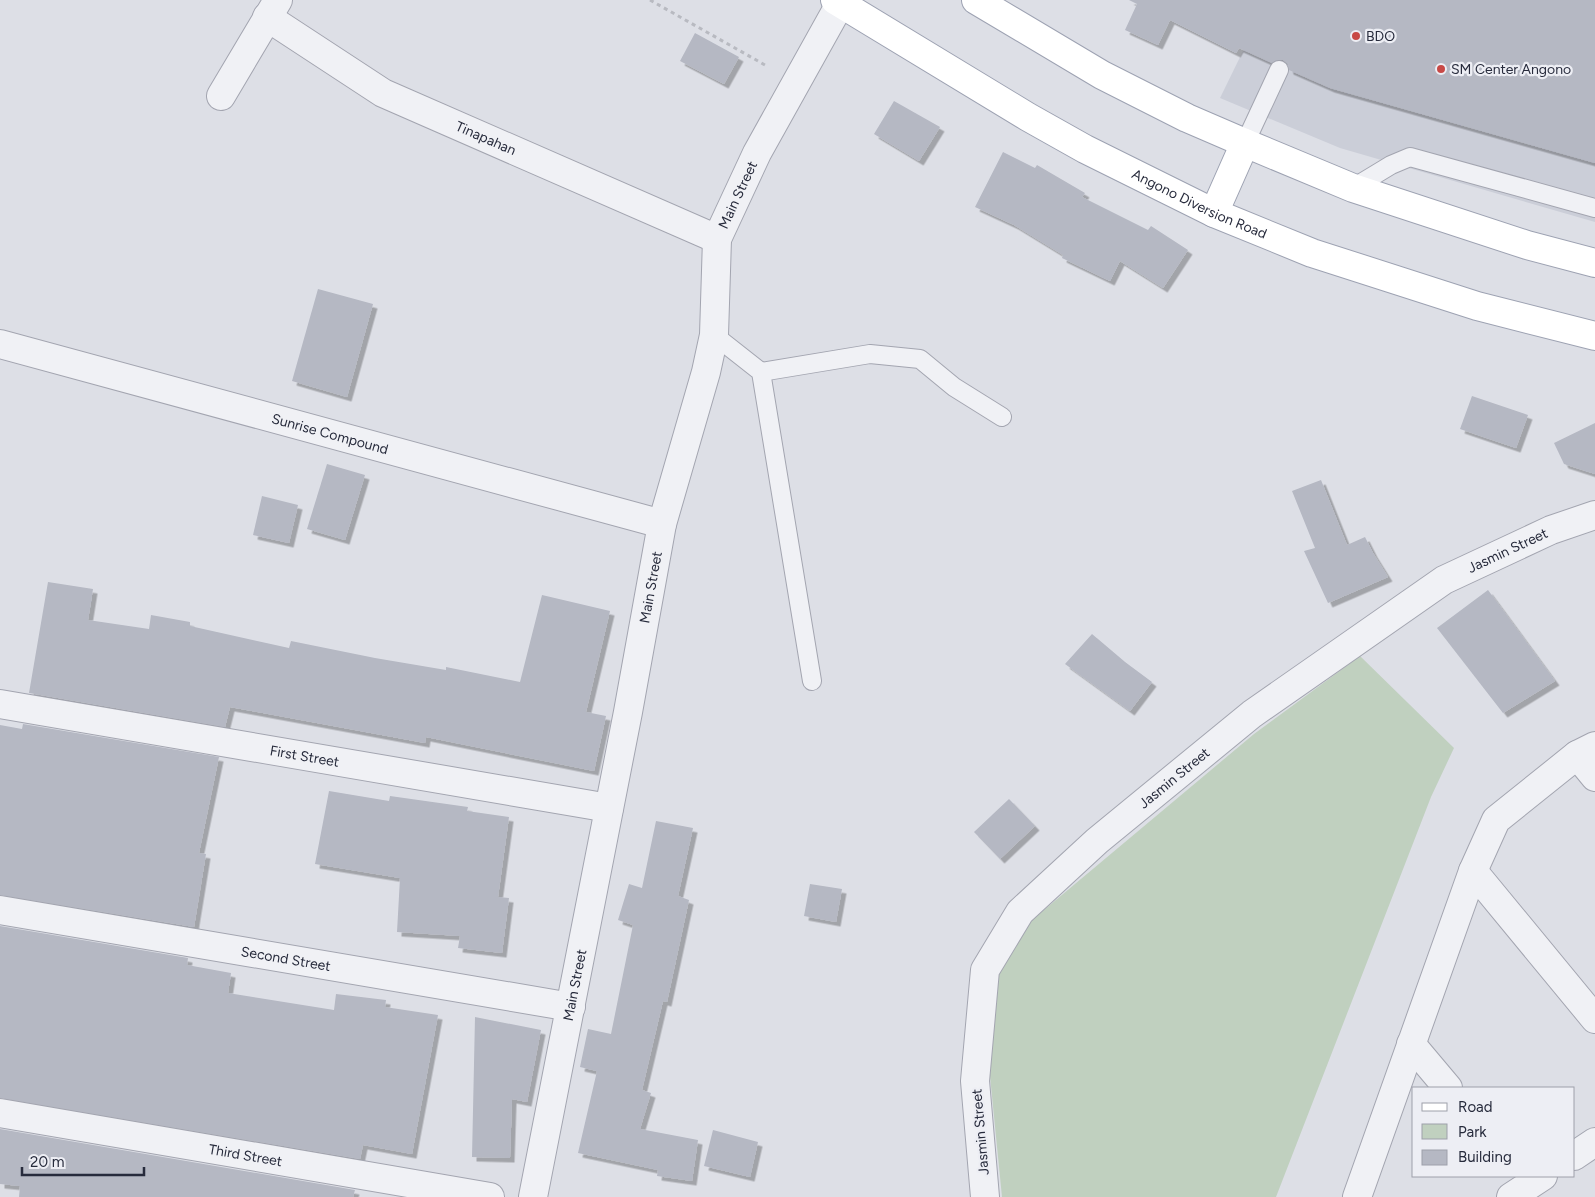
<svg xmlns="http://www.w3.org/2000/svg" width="1595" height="1197" viewBox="0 0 1595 1197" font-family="Figtree,sans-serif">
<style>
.built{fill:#cbced8}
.green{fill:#c0d0bf}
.building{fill:#b5b8c3;filter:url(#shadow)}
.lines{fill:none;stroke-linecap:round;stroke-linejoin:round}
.service-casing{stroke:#a3a5b0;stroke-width:20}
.minor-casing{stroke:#a3a5b0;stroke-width:30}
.primary-casing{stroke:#9da2b2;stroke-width:30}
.path{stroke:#b8bac1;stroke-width:3;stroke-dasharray:4 4;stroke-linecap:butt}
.service{stroke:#f0f1f5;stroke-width:18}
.minor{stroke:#f0f1f5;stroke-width:28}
.primary{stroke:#fff;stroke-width:28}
.poi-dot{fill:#c84946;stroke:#edeef4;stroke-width:2}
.labels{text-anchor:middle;stroke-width:4.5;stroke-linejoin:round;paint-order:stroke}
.poi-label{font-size:14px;fill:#272b3c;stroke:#edeef4;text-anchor:start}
.street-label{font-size:14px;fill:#272b3c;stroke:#edeef4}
</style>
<defs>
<filter id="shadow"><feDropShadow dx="4.5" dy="4.5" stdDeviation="0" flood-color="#0004"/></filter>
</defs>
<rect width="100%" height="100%" fill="#dddfe6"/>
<path class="built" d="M 1268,0 L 1595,0 L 1595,222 L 1340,148 L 1220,98 Z"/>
<path class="green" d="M 1360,656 L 1454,748 L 1431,797 L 1276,1197 L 1002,1197 L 990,1076 L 998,975 L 1032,920 L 1254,734 Z"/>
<g class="building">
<path d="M 1129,0 L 1595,0 L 1595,163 L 1330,88 L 1289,70 L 1288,64 L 1283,60 L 1278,60 L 1272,63 L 1239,48 L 1236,53 L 1170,20 L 1158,45 L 1125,30 L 1137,4 Z"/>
<path d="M 695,33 L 739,57 L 724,84 L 680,61 Z"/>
<path d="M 894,101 L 940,127 L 919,161 L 874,134 Z"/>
<path d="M 1003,152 L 1035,168 L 1037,165 L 1085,193 L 1082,197 L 1148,230 L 1151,226 L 1188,250 L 1163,288 L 1120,261 L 1110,281 L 1062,258 L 1063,255 L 1014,225 L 975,207 Z"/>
<path d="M 318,289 L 373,304 L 347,397 L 292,381 Z"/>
<path d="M 1472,396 L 1528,415 L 1516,448 L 1460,429 Z"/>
<path d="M 1595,423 L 1595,474 L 1564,464 L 1554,443 Z"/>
<path d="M 327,464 L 365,475 L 345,540 L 307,529 Z"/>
<path d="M 1321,480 L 1347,545 L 1365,537 L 1373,553 L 1388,577 L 1328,603 L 1304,551 L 1315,548 L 1292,491 Z"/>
<path d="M 262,496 L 298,505 L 289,543 L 253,535 Z"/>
<path d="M 48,582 L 93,589 L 88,620 L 149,629 L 151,615 L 190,622 L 190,626 L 289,648 L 291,641 L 375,658 L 446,670 L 446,667 L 520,682 L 542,595 L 610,611 L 586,712 L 606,716 L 594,771 L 426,737 L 425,743 L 230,707 L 225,727 L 29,693 Z"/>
<path d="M 1488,590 L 1555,681 L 1503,713 L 1437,628 Z"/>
<path d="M 1092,634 L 1125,662 L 1152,682 L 1130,711 L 1065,664 Z"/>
<path d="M 23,724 L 219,757 L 199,853 L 206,854 L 194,927 L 0,895 L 0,725 L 22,729 Z"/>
<path d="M 329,791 L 389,801 L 390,796 L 468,807 L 467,811 L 509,817 L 498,897 L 509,898 L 502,953 L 458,948 L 460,936 L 397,932 L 400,878 L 315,864 Z"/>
<path d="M 1009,799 L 1035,826 L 1000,859 L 974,832 Z"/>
<path d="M 656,821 L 693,828 L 678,896 L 689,900 L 667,1002 L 663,1001 L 642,1090 L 651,1093 L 640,1129 L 698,1140 L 692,1181 L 657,1176 L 658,1170 L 578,1153 L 597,1071 L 580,1067 L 588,1029 L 611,1034 L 633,925 L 618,920 L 629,884 L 642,888 Z"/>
<path d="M 810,884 L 842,889 L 836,922 L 804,916 Z"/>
<path d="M 0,926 L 188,958 L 187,965 L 231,973 L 228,993 L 334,1010 L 336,994 L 386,1000 L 385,1007 L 438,1015 L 412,1154 L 363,1145 L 360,1159 L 0,1098 Z"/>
<path d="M 475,1017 L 541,1030 L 527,1102 L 512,1099 L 510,1158 L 472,1157 Z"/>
<path d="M 0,1129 L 355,1190 L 353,1197 L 19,1197 L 20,1186 L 0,1184 Z"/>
<path d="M 713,1130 L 758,1142 L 750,1177 L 704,1166 Z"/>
</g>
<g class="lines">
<g class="service-casing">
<g id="service">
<path d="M 1245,143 L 1279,70"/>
<path d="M 1353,188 L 1391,165 L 1410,157 L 1595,208"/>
<path d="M 714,335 L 761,372 L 812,681"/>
<path d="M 761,372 L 870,354 L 920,359 L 954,387 L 1002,417"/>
</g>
</g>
<g class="minor-casing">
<g id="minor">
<path id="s1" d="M 267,17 L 383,93 L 717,239"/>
<path d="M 221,96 L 278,0"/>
<path id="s2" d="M 0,344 L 662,524"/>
<path id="s3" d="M 0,704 L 609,808"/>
<path d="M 1577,755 L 1595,777"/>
<path d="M 1473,871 L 1595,1019"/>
<path id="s4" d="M 0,910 L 571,1007"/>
<path d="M 1411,1044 L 1448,1088"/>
<path id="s5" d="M 0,1113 L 490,1197"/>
<path d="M 1574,1156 L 1595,1142"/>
<path id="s6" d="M 533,1197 L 628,712 L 662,524 L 706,372 L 714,335 L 717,239 L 757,153 L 840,4"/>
<path id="s7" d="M 985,1197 L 975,1081 L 985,970 L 1020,912 L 1097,841 L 1252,714 L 1444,580 L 1551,530 L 1595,515"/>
<path d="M 1357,1197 L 1473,871 L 1496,820 L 1577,755 L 1595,746"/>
<path d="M 1511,1197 L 1543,1176"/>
</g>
</g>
<g class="primary-casing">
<g id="primary">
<path id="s8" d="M 835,0 L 1028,117 L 1085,149 L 1214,213 L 1312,253 L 1477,306 L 1595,336"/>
<path d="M 976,0 L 1102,75 L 1187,118 L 1245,143 L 1353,188 L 1527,245 L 1595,263"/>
<path d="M 1214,213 L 1245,143"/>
</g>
</g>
<path class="path" d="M 650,0 L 765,65"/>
<use href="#service" class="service"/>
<use href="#minor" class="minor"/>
<use href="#primary" class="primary"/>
</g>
<g class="poi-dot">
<circle cx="1356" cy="36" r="5"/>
<circle cx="1441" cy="69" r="5"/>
</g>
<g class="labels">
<g class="poi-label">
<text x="1366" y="41">BDO</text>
<text x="1451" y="74">SM Center Angono</text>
</g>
<g class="street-label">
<text dy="5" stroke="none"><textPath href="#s1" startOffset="251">Tinapahan</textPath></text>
<text dy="5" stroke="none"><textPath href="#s6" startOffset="1026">Main Street</textPath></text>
<text dy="5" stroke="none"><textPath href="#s8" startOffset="418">Angono Diversion Road</textPath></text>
<text dy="5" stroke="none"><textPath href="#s2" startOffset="342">Sunrise Compound</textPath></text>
<text dy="5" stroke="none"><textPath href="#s7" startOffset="905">Jasmin Street</textPath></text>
<text dy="5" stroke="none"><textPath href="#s6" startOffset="621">Main Street</textPath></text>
<text dy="5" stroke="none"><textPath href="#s3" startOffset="309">First Street</textPath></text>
<text dy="5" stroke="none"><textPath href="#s7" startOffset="500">Jasmin Street</textPath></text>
<text dy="5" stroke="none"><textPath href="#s4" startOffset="290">Second Street</textPath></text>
<text dy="5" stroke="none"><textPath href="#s6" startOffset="216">Main Street</textPath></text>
<text transform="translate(980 1132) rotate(-95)" y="5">Jasmin Street</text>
<text dy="5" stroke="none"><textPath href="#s5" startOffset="249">Third Street</textPath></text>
</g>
</g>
<rect x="1412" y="1087" width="162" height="90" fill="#edeef4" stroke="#9ea0aa"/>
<rect x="1422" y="1103" width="25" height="8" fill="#ffffff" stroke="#9ea0aa"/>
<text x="1458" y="1112" font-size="15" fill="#272b3c">Road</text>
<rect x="1422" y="1124" width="25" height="15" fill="#c0d0bf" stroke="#9ea0aa"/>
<text x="1458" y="1137" font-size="15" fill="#272b3c">Park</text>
<rect x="1422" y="1150" width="25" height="15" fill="#b5b8c3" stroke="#9ea0aa"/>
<text x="1458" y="1162" font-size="15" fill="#272b3c">Building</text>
<path d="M22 1167v8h122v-8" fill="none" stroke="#272b3c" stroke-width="2.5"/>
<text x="30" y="1167" font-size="15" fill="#272b3c" stroke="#edeef4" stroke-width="4" paint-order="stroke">20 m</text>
</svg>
